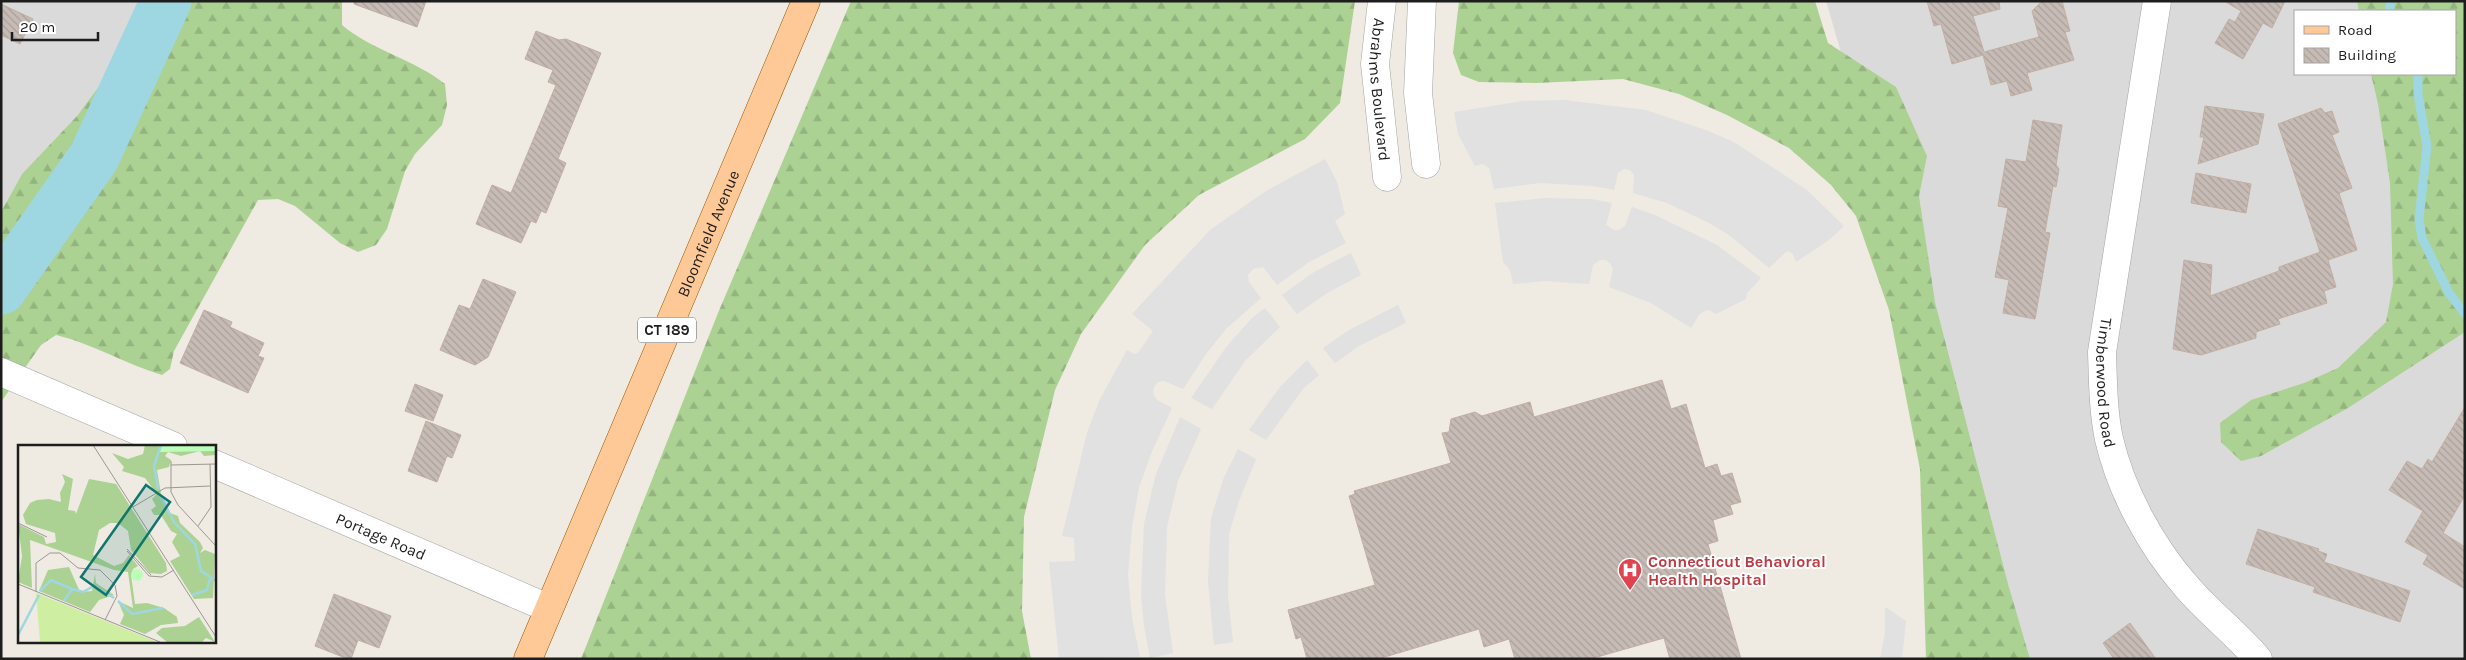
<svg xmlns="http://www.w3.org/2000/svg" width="2466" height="660" viewBox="0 0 2466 660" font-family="Karla,sans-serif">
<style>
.residential{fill:#dbdada;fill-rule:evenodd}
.forest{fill:url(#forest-firs)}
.parking{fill:#e1e1e1}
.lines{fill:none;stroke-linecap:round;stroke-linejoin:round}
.stream{stroke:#9ed7e1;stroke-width:9}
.river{stroke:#9ed7e1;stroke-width:51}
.building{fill:url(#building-back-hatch);stroke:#c2aea3}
.minor-casing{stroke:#a4a4a4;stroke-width:29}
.major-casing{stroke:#965800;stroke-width:29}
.minor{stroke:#fff;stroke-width:28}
.major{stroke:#ffc997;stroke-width:28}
.labels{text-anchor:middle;stroke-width:4;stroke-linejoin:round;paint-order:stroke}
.shield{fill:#fff;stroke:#616161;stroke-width:1}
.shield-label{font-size:15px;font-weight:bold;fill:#1d1d1d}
.street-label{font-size:16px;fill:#1d1d1d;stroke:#fff}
.health-label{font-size:16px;font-weight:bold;fill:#be3a42;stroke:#fff;text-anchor:start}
.inset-river{fill:none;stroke:#9ed7e1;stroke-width:2.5}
.inset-road{fill:none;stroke:#9b9893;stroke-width:1}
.view{fill:#0f766e;fill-opacity:0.15;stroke:#0f766e;stroke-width:2.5}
.inset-edge{fill:none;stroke:#1d1d1d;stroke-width:2.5}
</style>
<defs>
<pattern id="forest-firs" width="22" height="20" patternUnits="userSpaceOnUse" patternTransform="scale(1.25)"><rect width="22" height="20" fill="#abd293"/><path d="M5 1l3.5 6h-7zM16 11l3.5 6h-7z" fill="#93b47e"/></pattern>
<pattern id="building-back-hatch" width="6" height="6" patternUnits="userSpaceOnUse" patternTransform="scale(1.25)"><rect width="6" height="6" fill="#c7bbb5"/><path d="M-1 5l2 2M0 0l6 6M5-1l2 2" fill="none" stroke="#aaa09b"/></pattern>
</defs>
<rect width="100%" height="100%" fill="#efeae2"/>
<g class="residential">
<path d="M 1,1 L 143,1 L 111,70 L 77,116 L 22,174 L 1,212 Z"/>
<path d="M 1826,1 L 2465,1 L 2465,659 L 2018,659 ZM 2295,11 L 2455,11 L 2455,74 L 2295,74 Z"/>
</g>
<g class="forest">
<path d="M 143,1 L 342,1 L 342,25 C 373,51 414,59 445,84 L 447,105 L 442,125 L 415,154 L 405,171 L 387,229 L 376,245 L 358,252 L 340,243 L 295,206 L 278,199 L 258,200 L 174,351 L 170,369 L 162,375 C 126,364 93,344 56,335 L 41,345 L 1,402 L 1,212 L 22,174 L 77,116 L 111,70 Z"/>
<path d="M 851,1 L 1355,1 L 1340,103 L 1305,139 L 1199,195 L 1145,245 L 1081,334 L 1055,390 L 1024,517 L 1022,611 L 1031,659 L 581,659 L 718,313 Z"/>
<path d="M 1459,1 L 1815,1 L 1828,43 L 1896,87 L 1927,156 L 1919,196 L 1935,302 L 2008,584 L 2030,659 L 1926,659 L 1920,469 L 1889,310 L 1856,216 L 1831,185 L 1789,148 L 1727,115 L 1679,94 L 1623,79 L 1536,83 L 1479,82 L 1461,75 L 1453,53 Z"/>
<path d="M 2357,1 L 2465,1 L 2465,332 L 2348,408 L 2261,456 L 2241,461 L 2221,442 L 2220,423 L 2251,400 L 2304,383 L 2338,368 L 2386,322 L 2393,284 L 2390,183 L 2378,104 L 2371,74 L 2455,74 L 2455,11 L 2359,11 Z"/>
</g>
<g class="parking">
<path d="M 1564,100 L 1646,110 L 1706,130 L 1734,142 L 1807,190 L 1844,226 L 1829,240 L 1796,262 L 1793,254 L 1787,251 L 1769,268 L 1729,235 L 1709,223 L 1667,203 L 1633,193 L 1634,175 L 1630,170 L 1624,169 L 1618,173 L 1614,190 L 1593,186 L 1540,183 L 1494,189 L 1489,168 L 1483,164 L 1475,166 L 1458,134 L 1454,112 L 1523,101 Z"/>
<path d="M 1325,159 L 1337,182 L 1345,214 L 1335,221 L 1346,243 L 1309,262 L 1277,285 L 1263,267 L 1253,269 L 1248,275 L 1249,282 L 1261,298 L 1226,329 L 1206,354 L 1183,389 L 1164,381 L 1158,382 L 1154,387 L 1153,394 L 1157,400 L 1172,408 L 1153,449 L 1139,487 L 1132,527 L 1128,575 L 1132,618 L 1140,657 L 1059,659 L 1049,562 L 1075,561 L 1074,538 L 1062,536 L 1087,433 L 1099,401 L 1127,350 L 1134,354 L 1138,353 L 1153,331 L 1132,314 L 1210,230 L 1266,191 Z"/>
<path d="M 1546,198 L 1591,199 L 1612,203 L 1606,225 L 1614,230 L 1619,230 L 1625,226 L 1632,207 L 1655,215 L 1717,245 L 1761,278 L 1747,293 L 1746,299 L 1716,314 L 1709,310 L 1704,311 L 1699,315 L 1691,328 L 1651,303 L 1609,287 L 1613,269 L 1610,263 L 1605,260 L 1600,260 L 1593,265 L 1589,284 L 1545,281 L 1513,284 L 1510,270 L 1503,262 L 1495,203 Z"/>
<path d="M 1351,253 L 1361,275 L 1327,293 L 1297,314 L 1282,295 L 1314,272 Z"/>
<path d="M 1398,305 L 1406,323 L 1359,346 L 1335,363 L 1323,348 L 1349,330 Z"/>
<path d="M 1265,308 L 1280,327 L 1245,361 L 1212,409 L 1191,398 L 1227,346 L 1252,318 Z"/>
<path d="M 1307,360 L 1319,375 L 1303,389 L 1266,440 L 1249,430 L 1280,387 Z"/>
<path d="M 1180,417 L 1201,429 L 1178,481 L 1167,527 L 1165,595 L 1173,653 L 1150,658 L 1144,626 L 1141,594 L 1144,524 L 1156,474 Z"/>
<path d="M 1238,449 L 1256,459 L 1239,501 L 1229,534 L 1228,597 L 1233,642 L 1214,645 L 1208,581 L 1211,518 L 1224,477 Z"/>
<path d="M 1885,607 L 1906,621 L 1902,659 L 1880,659 L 1885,633 Z"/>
</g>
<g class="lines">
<g class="stream">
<path d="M 2390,1 L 2390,11"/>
<path d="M 2418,74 L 2418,94 L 2427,146 L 2419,219 L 2422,238 L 2449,293 L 2465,314"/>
</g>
<path class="river" d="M 1,289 L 94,157 L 166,1"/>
</g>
<g class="building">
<path d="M 354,1 L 426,1 L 417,27 L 354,4 Z"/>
<path d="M 1927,1 L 1999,1 L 2000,9 L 1973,16 L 1984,52 L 2039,37 L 2032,11 L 2042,1 L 2062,1 L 2070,31 L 2065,32 L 2074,60 L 2027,73 L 2032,90 L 2011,96 L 2007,81 L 1991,85 L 1983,55 L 1952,64 L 1941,24 L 1934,26 Z"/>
<path d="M 2224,1 L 2285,1 L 2272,28 L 2263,23 L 2243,59 L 2215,43 L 2229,19 L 2235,22 L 2241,11 Z"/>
<path d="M 1,4 L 33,19 L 20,44 L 1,35 Z"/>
<path d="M 536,31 L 559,40 L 566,39 L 601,53 L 558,159 L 566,163 L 546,213 L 541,211 L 536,223 L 531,221 L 521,243 L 476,224 L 492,185 L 511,193 L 556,85 L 548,82 L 553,70 L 525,59 Z"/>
<path d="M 2205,106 L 2264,114 L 2258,144 L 2198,164 L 2204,137 L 2200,137 Z"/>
<path d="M 2321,108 L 2325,113 L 2332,111 L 2339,132 L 2332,135 L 2352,188 L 2339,193 L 2357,250 L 2328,260 L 2336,287 L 2324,291 L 2327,303 L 2278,319 L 2280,324 L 2256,332 L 2256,338 L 2201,355 L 2173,349 L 2184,260 L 2212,265 L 2210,296 L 2279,271 L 2279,267 L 2320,252 L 2278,124 Z"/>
<path d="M 2033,120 L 2062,125 L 2056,165 L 2059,169 L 2056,187 L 2053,186 L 2045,232 L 2050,233 L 2035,319 L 2003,313 L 2009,280 L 1995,277 L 2008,208 L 1998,206 L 2006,159 L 2026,162 Z"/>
<path d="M 2196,173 L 2251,184 L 2246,213 L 2191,203 Z"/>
<path d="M 483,279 L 516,292 L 488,357 L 475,365 L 440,350 L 459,305 L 470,309 Z"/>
<path d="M 204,310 L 232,322 L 230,327 L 264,343 L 258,356 L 264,358 L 248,393 L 180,363 Z"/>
<path d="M 1662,380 L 1671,409 L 1686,404 L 1705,468 L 1717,464 L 1721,476 L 1732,473 L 1741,502 L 1730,505 L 1733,514 L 1713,520 L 1718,541 L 1708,544 L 1741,659 L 1670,659 L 1664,638 L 1590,659 L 1515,659 L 1509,639 L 1484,647 L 1479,629 L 1378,659 L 1307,659 L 1301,637 L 1296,639 L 1288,610 L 1375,585 L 1349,496 L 1355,494 L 1354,491 L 1451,463 L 1442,433 L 1449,432 L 1451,419 L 1475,412 L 1482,416 L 1530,402 L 1534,417 Z"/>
<path d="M 415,384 L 443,395 L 433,421 L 405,411 Z"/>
<path d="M 2465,407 L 2465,495 L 2443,533 L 2465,547 L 2465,589 L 2423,564 L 2428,555 L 2405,542 L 2423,511 L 2389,490 L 2407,461 L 2422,469 L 2428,459 L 2432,462 Z"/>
<path d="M 426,421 L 461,435 L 452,458 L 447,456 L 437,482 L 408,471 Z"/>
<path d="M 2258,529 L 2319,549 L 2318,551 L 2327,554 L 2324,562 L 2410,591 L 2400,622 L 2313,592 L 2315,587 L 2246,564 Z"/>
<path d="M 334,594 L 391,616 L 379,648 L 358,640 L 351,659 L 348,659 L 315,646 Z"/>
<path d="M 2130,623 L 2156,659 L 2114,659 L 2103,643 Z"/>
</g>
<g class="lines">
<g class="minor-casing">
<g id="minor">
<path id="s1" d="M 1382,1 L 1375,64 L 1387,177"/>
<path d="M 1422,1 L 1418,93 L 1426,164"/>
<path id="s2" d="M 2157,1 L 2102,352 C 2103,381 2103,411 2109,439 C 2121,491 2151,546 2186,586 C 2208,612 2236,633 2258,659"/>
<path d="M 1,372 L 173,446"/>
<path id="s3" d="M 214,464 L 548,608"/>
</g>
</g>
<g class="major-casing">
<g id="major">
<path id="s4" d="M 528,659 L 806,1"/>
</g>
</g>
<use href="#minor" class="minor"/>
<use href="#major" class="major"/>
</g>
<defs>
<g id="hospital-pin" transform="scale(1.25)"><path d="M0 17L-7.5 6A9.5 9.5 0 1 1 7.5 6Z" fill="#e0444e" stroke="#fff"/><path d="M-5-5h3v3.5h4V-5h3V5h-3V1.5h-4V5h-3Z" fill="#fff"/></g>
</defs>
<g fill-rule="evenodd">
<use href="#hospital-pin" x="1630" y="570"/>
</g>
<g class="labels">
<rect class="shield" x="638" y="317.5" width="58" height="25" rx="4"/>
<g class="shield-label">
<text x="667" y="335">CT 189</text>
</g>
<g class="street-label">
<text dy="6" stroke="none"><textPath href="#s1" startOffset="89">Abrahms Boulevard</textPath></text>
<text dy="6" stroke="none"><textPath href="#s4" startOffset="462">Bloomfield Avenue</textPath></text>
<text dy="6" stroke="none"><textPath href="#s2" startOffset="386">Timberwood Road</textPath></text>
<text dy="6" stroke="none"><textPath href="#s3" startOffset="182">Portage Road</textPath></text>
</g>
<g class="health-label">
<text x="1648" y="567">Connecticut Behavioral<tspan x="1648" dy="18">Health Hospital</tspan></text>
</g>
</g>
<g transform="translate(18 445)">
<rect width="198" height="198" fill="#efeae2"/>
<path d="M 18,148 L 139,197 L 22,197 Z" fill="#ceeea2"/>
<path d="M 127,0 L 197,0 L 197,10 L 186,11 L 182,6 L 163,11 L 150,7 L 147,11 L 153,15 L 151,22 L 139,25 L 143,49 L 152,68 L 160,71 L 162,78 L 182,97 L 185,103 L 182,108 L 187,105 L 197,109 L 195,153 L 176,154 L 152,116 L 162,111 L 154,97 L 159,89 L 153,86 L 143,70 L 136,70 L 133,65 L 138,61 L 134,54 L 138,50 L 136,45 L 127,33 L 104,26 L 106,22 L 94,8 L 110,14 L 125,9 ZM 44,29 L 55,34 L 50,65 L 57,66 L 58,69 L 71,34 L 98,39 L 148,118 L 149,126 L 143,129 L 132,128 L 113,105 L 110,86 L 100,78 L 92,78 L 81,85 L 75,110 L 96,121 L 105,118 L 111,110 L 120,121 L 115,124 L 113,130 L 117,159 L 129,158 L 146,163 L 159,172 L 160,178 L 143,180 L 127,189 L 102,179 L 106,170 L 100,156 L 115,163 L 110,127 L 96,125 L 12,95 L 14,143 L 0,137 L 4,111 L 0,79 L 26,92 L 28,99 L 38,97 L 37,88 L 8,79 L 5,70 L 12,58 L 19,55 L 31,54 L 43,57 L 42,48 L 47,37 ZM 51,122 L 62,147 L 74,146 L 77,129 L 78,138 L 96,150 L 81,155 L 72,167 L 21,146 L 30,125 ZM 181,172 L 197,197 L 188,193 L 184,197 L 149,197 L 138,188 L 144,183 L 167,181 Z" fill="#abd293"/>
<path d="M 144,0 L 197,0 L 197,6 L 141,7 ZM113 130a6 6 0 1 1 12 0a6 6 0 1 1-12 0Z" fill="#bafeba"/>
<path class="inset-river" d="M 140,44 L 136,21 L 143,0M 141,48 L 156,77 L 177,99 L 183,126 L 198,136M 22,146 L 33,135 L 54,144M 174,150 L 189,145 L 192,134M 46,156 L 54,144 L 65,147 L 76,141 L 96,153M 100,156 L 114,169 L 145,163M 0,190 L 21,150"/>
<path class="inset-road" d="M 75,0 L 198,192M 153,16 L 153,47 L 160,60 L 198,101M 153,20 L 198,19M 115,62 L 147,43 L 192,41M 0,78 L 29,92M 180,81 L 193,62 L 192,19M 109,104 L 133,130M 109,106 L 131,131 L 144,132 L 156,125M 0,139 L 142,197M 18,147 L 18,118 L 32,108 L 42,108 L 60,123 L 82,125 L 97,140 L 99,151 L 87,175"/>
<path class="view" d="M 128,40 L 152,57 L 88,150 L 63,132 Z"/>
<rect width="198" height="198" class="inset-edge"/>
</g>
<rect width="2466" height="660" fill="none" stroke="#1d1d1d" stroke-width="5"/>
<rect x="2294" y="10" width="162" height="65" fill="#ffffff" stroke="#a5a5a5"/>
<rect x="2304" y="26" width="25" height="8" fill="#ffc997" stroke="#a5a5a5"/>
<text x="2338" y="35" font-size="15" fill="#1d1d1d">Road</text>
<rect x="2304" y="48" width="25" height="15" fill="url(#building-back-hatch)" stroke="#a5a5a5"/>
<text x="2338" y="60" font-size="15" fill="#1d1d1d">Building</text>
<path d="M12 32v8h86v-8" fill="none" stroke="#1d1d1d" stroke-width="2.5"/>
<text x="20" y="32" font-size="15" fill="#1d1d1d" stroke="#ffffff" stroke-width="4" paint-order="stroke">20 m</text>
</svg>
